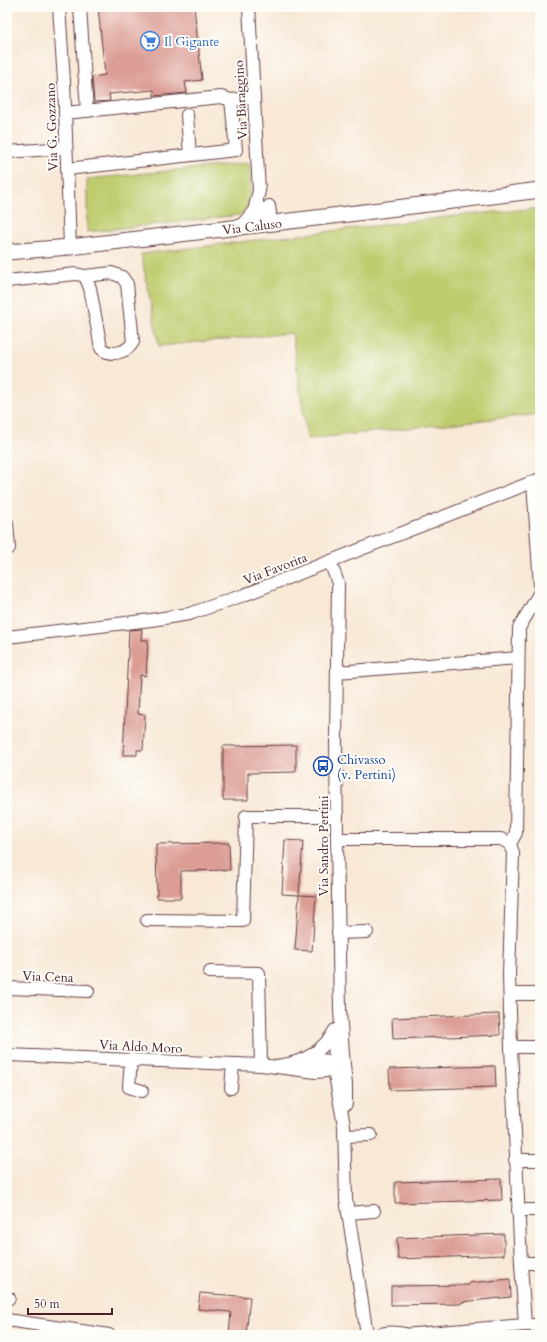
<svg xmlns="http://www.w3.org/2000/svg" width="547" height="1342" viewBox="0 0 547 1342" font-family="Cardo,serif">
<style>
.green{fill:#bfcc6e;stroke:#84764c}
.building{fill:#dc9d94}
.lines{fill:none;stroke-linecap:round;stroke-linejoin:round}
.minor-casing{stroke:#643d44;stroke-width:14}
.major-casing{stroke:#643d44;stroke-width:17}
.minor{stroke:#fff;stroke-width:12}
.major{stroke:#fff;stroke-width:15}
.labels{text-anchor:middle;stroke-width:4;stroke-linejoin:round;paint-order:stroke}
.shop-label{font-size:13px;fill:#366cbe;stroke:#fdfcf7;text-anchor:start}
.street-label{font-size:13px;fill:#4a1f2b;stroke:#fdfcf7}
.transit-label{font-size:13px;fill:#164399;stroke:#fdfcf7;text-anchor:start}
</style>
<rect width="100%" height="100%" fill="#fdfcf7"/>
<filter id="ink" filterUnits="userSpaceOnUse"><feTurbulence type="fractalNoise" baseFrequency=".025" numOctaves="2"/><feDisplacementMap in="SourceGraphic" scale="8" xChannelSelector="R" yChannelSelector="G"/><feConvolveMatrix kernelMatrix="1 2 1 2 8 2 1 2 1" color-interpolation-filters="sRGB"/></filter>
<filter id="wash" filterUnits="userSpaceOnUse"><feTurbulence type="fractalNoise" baseFrequency=".012" numOctaves="4" result="noise"/><feDisplacementMap in="SourceGraphic" scale="16" xChannelSelector="R" yChannelSelector="G"/><feGaussianBlur stdDeviation="0.9" result="paint"/><feColorMatrix in="noise" values="0 0 0 0 0 0 0 0 0 0 0 0 0 0 0 0 0 1.4 0 .05"/><feComposite in="paint" operator="in"/></filter>
<g filter="url(#wash)">
<rect width="100%" height="100%" fill="#f8e8d5"/>
<g class="green">
<path d="M 249,163 C 250,179 256,205 240,215 L 87,232 L 87,179 Z"/>
<path d="M 540,208 L 540,414 L 307,439 L 292,333 L 159,346 L 141,254 L 463,215 Z"/>
</g>
<g id="blocks">
<g class="building">
<path d="M 98,7 L 194,7 L 202,80 L 185,82 L 187,93 L 154,96 L 154,90 L 109,94 L 110,101 L 94,102 L 92,77 L 105,75 Z"/>
<path d="M 142,629 L 141,640 L 148,640 L 146,676 L 140,675 L 138,714 L 145,715 L 143,750 L 137,750 L 137,755 L 123,755 L 129,630 Z"/>
<path d="M 296,745 L 296,772 L 248,773 L 248,800 L 223,800 L 223,746 Z"/>
<path d="M 285,840 L 303,841 L 299,895 L 282,894 Z"/>
<path d="M 229,843 L 230,870 L 181,871 L 181,898 L 157,898 L 156,844 Z"/>
<path d="M 299,895 L 316,896 L 312,951 L 295,950 Z"/>
<path d="M 499,1014 L 500,1035 L 393,1039 L 392,1018 Z"/>
<path d="M 495,1066 L 496,1087 L 390,1090 L 389,1069 Z"/>
<path d="M 501,1179 L 502,1200 L 395,1203 L 395,1182 Z"/>
<path d="M 504,1234 L 504,1255 L 398,1259 L 397,1238 Z"/>
<path d="M 510,1279 L 511,1297 L 461,1302 L 461,1304 L 391,1305 L 391,1286 L 469,1285 L 469,1283 Z"/>
<path d="M 200,1293 L 250,1297 L 246,1335 L 229,1335 L 231,1312 L 198,1309 Z"/>
</g>
</g>
</g>
<g filter="url(#ink)">
<use href="#blocks" fill-opacity="0" stroke="#643d44" stroke-width="1"/>
<g class="lines">
<g class="minor-casing">
<g id="minor">
<path d="M 59,7 L 64,81 L 70,247"/>
<path d="M 80,7 L 87,111"/>
<path d="M 65,113 L 221,97 L 231,100 L 254,97"/>
<path d="M 187,115 L 190,155"/>
<path d="M 7,152 L 66,148"/>
<path d="M 67,169 L 236,150 L 231,100"/>
<path d="M 257,202 L 260,214 L 267,223 L 270,213 L 269,206"/>
<path d="M 240,227 L 254,211 L 259,191 L 249,7"/>
<path d="M 7,281 L 76,274 L 85,276 L 90,288 L 101,348 C 110,357 127,353 133,342 L 127,284 L 122,277 L 112,273 L 85,276"/>
<path d="M 533,482 L 540,585"/>
<path d="M 7,523 L 9,548"/>
<path d="M 7,637 L 151,620 L 189,614 L 244,595 L 540,479"/>
<path d="M 337,672 L 518,658"/>
<path d="M 337,839 L 501,839 L 510,844"/>
<path d="M 147,920 L 243,921 L 246,816 L 337,816"/>
<path d="M 338,933 L 367,932"/>
<path d="M 210,972 L 259,973 L 261,1065"/>
<path d="M 7,988 L 88,991"/>
<path d="M 510,994 L 540,994"/>
<path d="M 334,1032 L 335,1075 L 344,1126 L 346,1199 L 367,1335"/>
<path d="M 511,1047 L 540,1047"/>
<path d="M 343,1054 L 346,1085 L 346,1104"/>
<path d="M 7,1055 L 261,1065 L 316,1072 L 326,1071 L 333,1068 L 340,1063 L 343,1054 L 340,1010 L 337,839 L 336,740 L 338,583 L 330,562"/>
<path d="M 131,1059 L 129,1087 L 142,1091"/>
<path d="M 305,1060 C 322,1062 324,1056 340,1067"/>
<path d="M 282,1065 C 305,1062 323,1051 335,1030"/>
<path d="M 231,1088 L 233,1064"/>
<path d="M 344,1136 L 371,1135"/>
<path d="M 515,1160 L 540,1160"/>
<path d="M 518,1210 L 540,1210"/>
<path d="M 348,1213 L 374,1211"/>
<path d="M 521,1263 L 540,1263"/>
<path d="M 7,1297 L 9,1298"/>
<path d="M 7,1320 L 109,1335"/>
<path d="M 525,1325 L 521,1263 L 511,1047 L 509,975 L 513,853 L 510,844 L 516,833 L 519,628 L 540,592"/>
<path d="M 379,1335 C 387,1331 396,1332 405,1334"/>
<path d="M 403,1335 L 525,1325 L 540,1325"/>
</g>
</g>
<g class="major-casing">
<path id="major" d="M 7,252 L 70,247 L 324,217 L 540,190"/>
</g>
<use href="#minor" class="minor"/>
<use href="#major" class="major"/>
</g>
</g>
<defs>
<g id="supermarket-ring" transform="scale(1)"><circle r="9.5" fill="#fdfcf7" stroke="#3f7fe0" stroke-width="1.5"/><path d="M-6-5.5h2.5l.6 2H6L4.5 2H-2.5L-4.4-4H-6ZM-1.5 3.2a1.3 1.3 0 1 0 .1 0ZM3 3.2a1.3 1.3 0 1 0 .1 0Z" fill="#3f7fe0"/></g>
<g id="bus-ring" transform="scale(1)"><circle r="9.5" fill="#fdfcf7" stroke="#1a4fb4" stroke-width="1.5"/><path d="M-5-6H5V4H4V6H2V4H-2V6H-4V4H-5ZM-3.5-4V0h7V-4ZM-3.5 1.2v1.5H-2V1.2ZM2 1.2v1.5H3.5V1.2Z" fill="#1a4fb4"/></g>
</defs>
<g fill-rule="evenodd">
<use href="#supermarket-ring" x="150" y="41"/>
<use href="#bus-ring" x="323" y="766"/>
</g>
<g class="labels">
<g class="shop-label">
<text x="164" y="46">Il Gigante</text>
</g>
<g class="street-label">
<text transform="translate(240 100) rotate(-93)" y="5">Via Baraggino</text>
<text transform="translate(51 127) rotate(-92)" y="5">Via G. Gozzano</text>
<text transform="translate(252 226) rotate(-7)" y="5">Via Caluso</text>
<text transform="translate(275 568) rotate(-21)" y="5">Via Favorita</text>
<text transform="translate(323 846) rotate(-90)" y="5">Via Sandro Pertini</text>
<text transform="translate(48 976) rotate(2)" y="5">Via Cena</text>
<text transform="translate(141 1046) rotate(3)" y="5">Via Aldo Moro</text>
</g>
<g class="transit-label">
<text x="337" y="764">Chivasso<tspan x="337" dy="15">(v. Pertini)</tspan></text>
</g>
</g>
<rect width="547" height="1342" fill="none" stroke="#fdfcf7" stroke-width="24"/>
<path d="M28 1308v6h84v-6" fill="none" stroke="#4a1f2b" stroke-width="2"/>
<text x="34" y="1308" font-size="12" fill="#4a1f2b" stroke="#fdfcf7" stroke-width="3" paint-order="stroke">50 m</text>
</svg>
